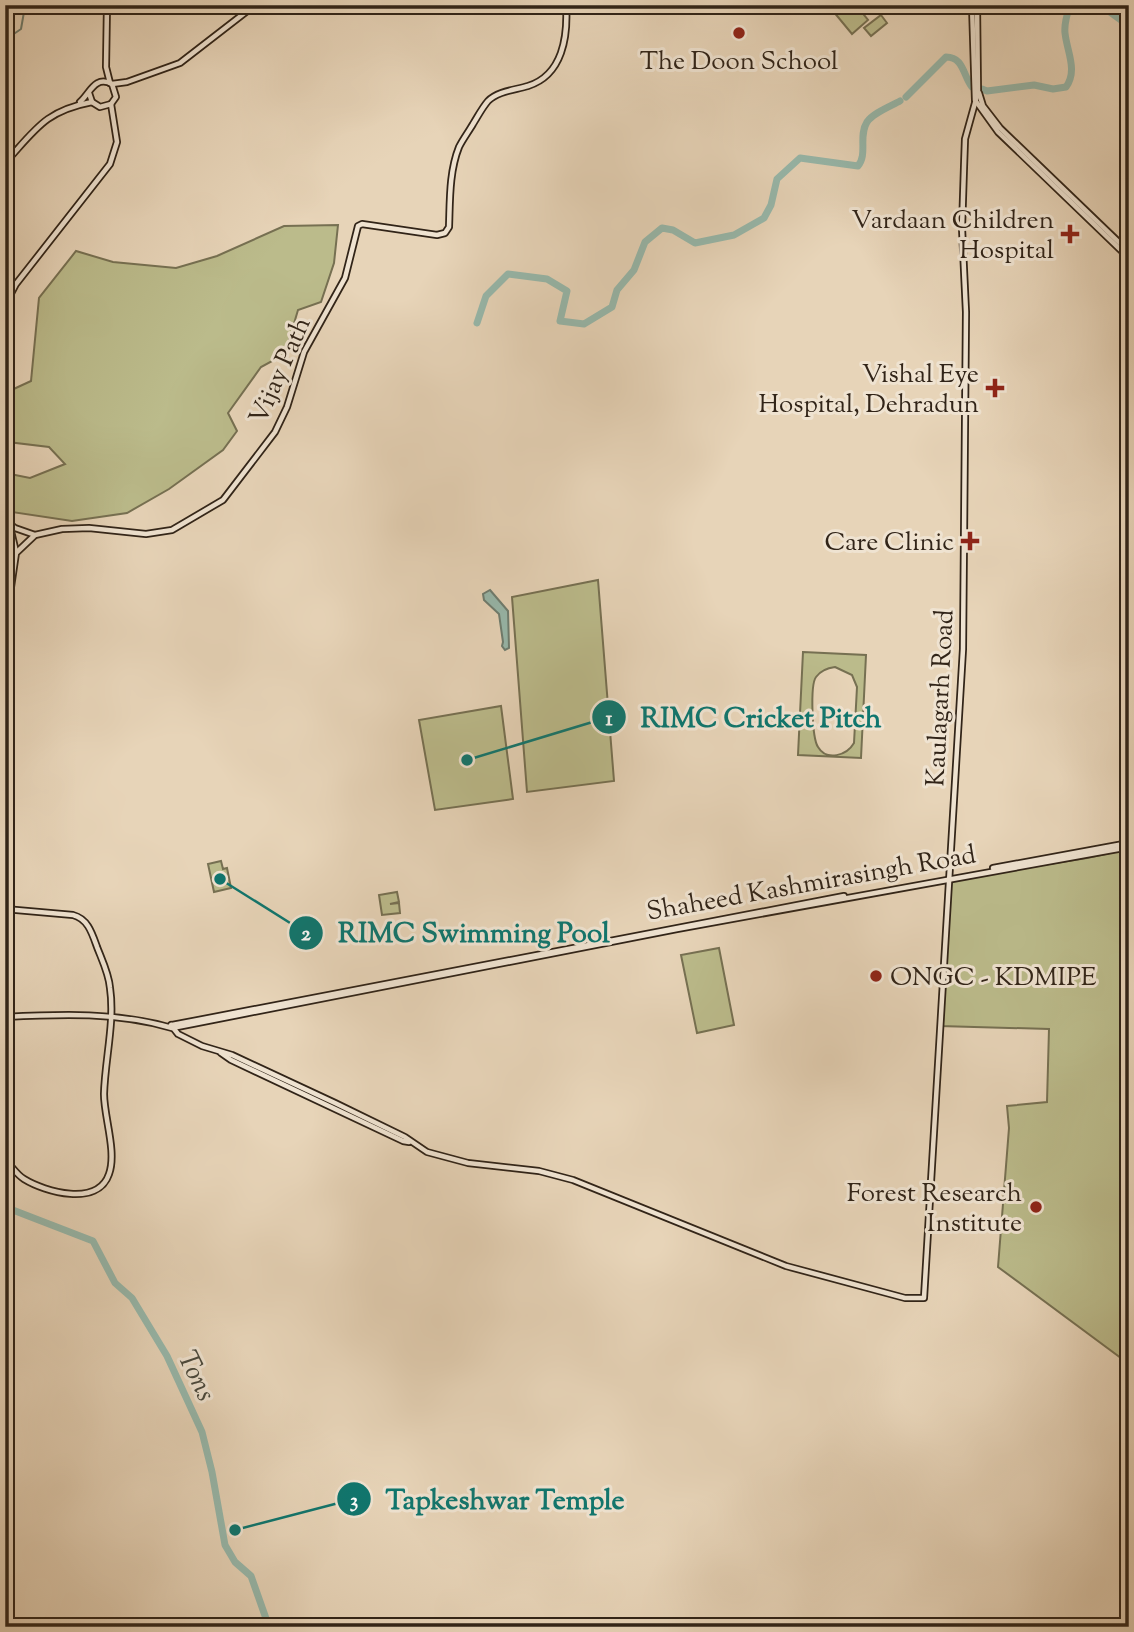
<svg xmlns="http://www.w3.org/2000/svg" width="1134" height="1632" viewBox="0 0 1134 1632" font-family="'Sorts Mill Goudy',serif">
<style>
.green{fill:#bbbb8b;stroke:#767052;stroke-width:2;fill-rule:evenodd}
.water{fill:#97b8ab;stroke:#6e7d70;stroke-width:2}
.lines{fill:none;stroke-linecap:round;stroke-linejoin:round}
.stream{stroke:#6e7d70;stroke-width:2}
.river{stroke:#97b8ab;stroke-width:7}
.secondary-casing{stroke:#312418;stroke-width:8}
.secondary{stroke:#efe3d1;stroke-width:4.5}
.poi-dot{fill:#8f2418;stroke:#efe3d1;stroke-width:2.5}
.labels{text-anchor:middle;stroke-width:6;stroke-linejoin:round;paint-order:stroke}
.poi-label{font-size:26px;fill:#312418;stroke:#efe3d1;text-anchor:end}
.street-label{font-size:26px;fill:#312418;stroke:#efe3d1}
.water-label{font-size:28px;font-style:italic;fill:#4a493d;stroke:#efe3d1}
.leader{fill:none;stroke:#0f766e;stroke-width:2.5}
.callout-dot{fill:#0f766e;stroke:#efe3d1;stroke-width:2.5}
.mark-label{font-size:21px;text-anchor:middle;font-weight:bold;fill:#fff}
.callout-label{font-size:28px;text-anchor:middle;font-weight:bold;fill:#0f766e;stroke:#efe3d1;stroke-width:6;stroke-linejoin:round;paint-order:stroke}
</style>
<rect width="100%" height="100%" fill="#e7d4b8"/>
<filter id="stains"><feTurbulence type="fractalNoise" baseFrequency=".00286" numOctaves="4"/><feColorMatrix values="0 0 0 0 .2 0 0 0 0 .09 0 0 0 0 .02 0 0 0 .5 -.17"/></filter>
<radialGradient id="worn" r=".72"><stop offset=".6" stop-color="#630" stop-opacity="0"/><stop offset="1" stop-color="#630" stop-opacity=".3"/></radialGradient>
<g class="green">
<path d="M 839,5 L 856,5 L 868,20 L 852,34 L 833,11 Z"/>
<path d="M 881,15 L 887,23 L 871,36 L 864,28 Z"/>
<path d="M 338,225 L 334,263 L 321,302 L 298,310 L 285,354 L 261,367 L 228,413 L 237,431 L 223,450 L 169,489 L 127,513 L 72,521 L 5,511 L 5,473 L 30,478 L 65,464 L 49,447 L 8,442 L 5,432 L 5,393 L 31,381 L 39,298 L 76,251 L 113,262 L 176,268 L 217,256 L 284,226 Z"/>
<path d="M 598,580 L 614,781 L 527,792 L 512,597 Z"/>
<path d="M 803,652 L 866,655 L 861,758 L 798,755 ZM 835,667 L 852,675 L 857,687 L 854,743 C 847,755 827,762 818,747 C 812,738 810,685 816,677 C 821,670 827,668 835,667 Z"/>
<path d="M 501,706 L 513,799 L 435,810 L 419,720 Z"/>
<path d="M 1129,849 L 1129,1364 L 998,1267 L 1009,1128 L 1007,1106 L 1047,1102 L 1049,1029 L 940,1026 L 949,880 L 1087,858 Z"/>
<path d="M 221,861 L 223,869 L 227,868 L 231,888 L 214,892 L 208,864 Z"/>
<path d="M 397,892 L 399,902 L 390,904 L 399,903 L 400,913 L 382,915 L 379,895 Z"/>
<path d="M 719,948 L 734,1025 L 697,1033 L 681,955 Z"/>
</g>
<path class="water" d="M 490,590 L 508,611 L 509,648 L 505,650 L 502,646 L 503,642 L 499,614 L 484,600 L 483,594 Z"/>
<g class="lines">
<path class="stream" d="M 5,40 L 21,29 L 24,12 L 23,5"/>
<g class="river">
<path d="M 1107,10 L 1129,26"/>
<path d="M 982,89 L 987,91 L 1034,85 L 1053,89 L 1066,87 C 1078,70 1067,52 1065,33 C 1064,24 1067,14 1070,5"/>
<path d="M 906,97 L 946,57 C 964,57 963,76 972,87"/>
<path d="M 477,323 L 486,296 L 508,274 L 547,279 L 567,291 L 560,321 L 584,324 L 612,307 L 617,290 L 634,270 L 645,242 L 662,228 L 673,230 L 695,243 L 734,235 L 764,218 L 771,205 L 777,179 L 800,158 L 858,166 C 868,154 858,136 867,122 C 873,113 891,106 900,101"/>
<path d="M 5,1207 L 93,1241 L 115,1283 L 132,1298 L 167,1356 L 202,1432 L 212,1472 L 225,1545 L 235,1562 L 251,1576 L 269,1627"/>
</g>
<g class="secondary-casing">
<g id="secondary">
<path d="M 107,5 L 106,67 L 110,83"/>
<path d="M 972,5 L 975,100 L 998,132 L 1129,258"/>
<path d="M 977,5 L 978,92"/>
<path d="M 112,84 L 127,82 L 180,63 L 255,5"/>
<path d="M 979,93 L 983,106 L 1000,128 L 1129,252"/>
<path d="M 80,102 C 90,93 95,75 112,84 L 116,97 L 111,104 L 100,107 L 92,102 L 89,93"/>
<path d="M 5,163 C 36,129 45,111 92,102"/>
<path d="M 5,305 L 16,284 L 110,164 L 117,142 L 111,104"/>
<path d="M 5,520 L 15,528 L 35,535 L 62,529 L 89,528 L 146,534 L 172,530 L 223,500 L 275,432 L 287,407 L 304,352 L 345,278 L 358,226 L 362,224 L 437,235 L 445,233 L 449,227 C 450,201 449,172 459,147 C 463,139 469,131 473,124 C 478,116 482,108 488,101 C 498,91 515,90 528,86 C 563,75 568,36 566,5"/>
<path d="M 9,523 L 16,552"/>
<path d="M 5,628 L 16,553 L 34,536"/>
<path d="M 993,868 L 1129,843"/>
<path d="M 5,909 L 73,915 C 88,919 92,933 97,947 C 102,960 109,974 110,988 C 115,1022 105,1059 104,1094 C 104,1117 117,1152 109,1174 C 98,1207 45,1192 24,1179 C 16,1174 12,1166 5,1160"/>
<path d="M 5,1017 C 62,1014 117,1012 172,1028 L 677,929 L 1129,847"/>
<path d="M 171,1025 L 178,1034 L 202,1046 L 232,1055 L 335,1103 L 405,1137 L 427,1152 L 468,1163 L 539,1171 L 573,1180 L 786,1266 L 905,1298 L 924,1298 L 963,649 L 966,312 L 962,228 L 964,167 L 965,139 L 978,92"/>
<path d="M 172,1025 L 844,896"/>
<path d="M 221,1053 L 231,1060 L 403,1141 L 409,1142"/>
</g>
</g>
<use href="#secondary" class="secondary"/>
</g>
<g class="poi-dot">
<circle cx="739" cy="33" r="7"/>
<path d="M1066.5 223.5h7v7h7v7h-7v7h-7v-7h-7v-7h7z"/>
<path d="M991.5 377.5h7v7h7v7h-7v7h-7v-7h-7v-7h7z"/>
<path d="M966.5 530.5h7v7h7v7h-7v7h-7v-7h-7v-7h7z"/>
<circle cx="876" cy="976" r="7"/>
<circle cx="1036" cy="1207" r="7"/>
</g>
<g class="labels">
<g class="poi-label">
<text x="739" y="69" text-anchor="middle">The Doon School</text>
<text x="1054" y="228">Vardaan Children<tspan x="1054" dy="30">Hospital</tspan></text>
<text x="979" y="382">Vishal Eye<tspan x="979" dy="30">Hospital, Dehradun</tspan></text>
<text x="954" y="550">Care Clinic</text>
<text x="890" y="985" text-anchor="start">ONGC - KDMIPE</text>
<text x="1022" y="1201">Forest Research<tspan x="1022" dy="30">Institute</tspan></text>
</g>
<g class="street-label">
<text transform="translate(279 370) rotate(-66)" y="9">Vijay Path</text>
<text transform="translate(939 698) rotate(-87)" y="9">Kaulagarh Road</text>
<text transform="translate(811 882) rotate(-10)" y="9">Shaheed Kashmirasingh Road</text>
</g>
<g class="water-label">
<text transform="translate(198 1375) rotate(64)" y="10">Tons</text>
</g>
</g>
<path class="leader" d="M467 760L609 717M220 879L306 933M235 1530L354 1499"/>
<g class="callout-dot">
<circle cx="467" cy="760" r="7"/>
<circle cx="220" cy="879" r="7"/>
<circle cx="235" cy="1530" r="7"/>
<circle cx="609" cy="717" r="18"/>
<circle cx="306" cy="933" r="18"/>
<circle cx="354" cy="1499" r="18"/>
</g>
<g class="mark-label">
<text x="609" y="725">1</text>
<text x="306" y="940">2</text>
<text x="354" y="1507">3</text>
</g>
<g class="callout-label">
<text x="761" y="727">RIMC Cricket Pitch</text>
<text x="474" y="942">RIMC Swimming Pool</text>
<text x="505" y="1509">Tapkeshwar Temple</text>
</g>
<rect width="1134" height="1632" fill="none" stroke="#e7d4b8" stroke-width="28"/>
<rect x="7" y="7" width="1120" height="1618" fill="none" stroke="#312418" stroke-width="3.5"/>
<rect x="14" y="14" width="1106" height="1604" fill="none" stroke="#312418" stroke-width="2"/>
<rect width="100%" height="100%" filter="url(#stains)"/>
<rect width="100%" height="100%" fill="url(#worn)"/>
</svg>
